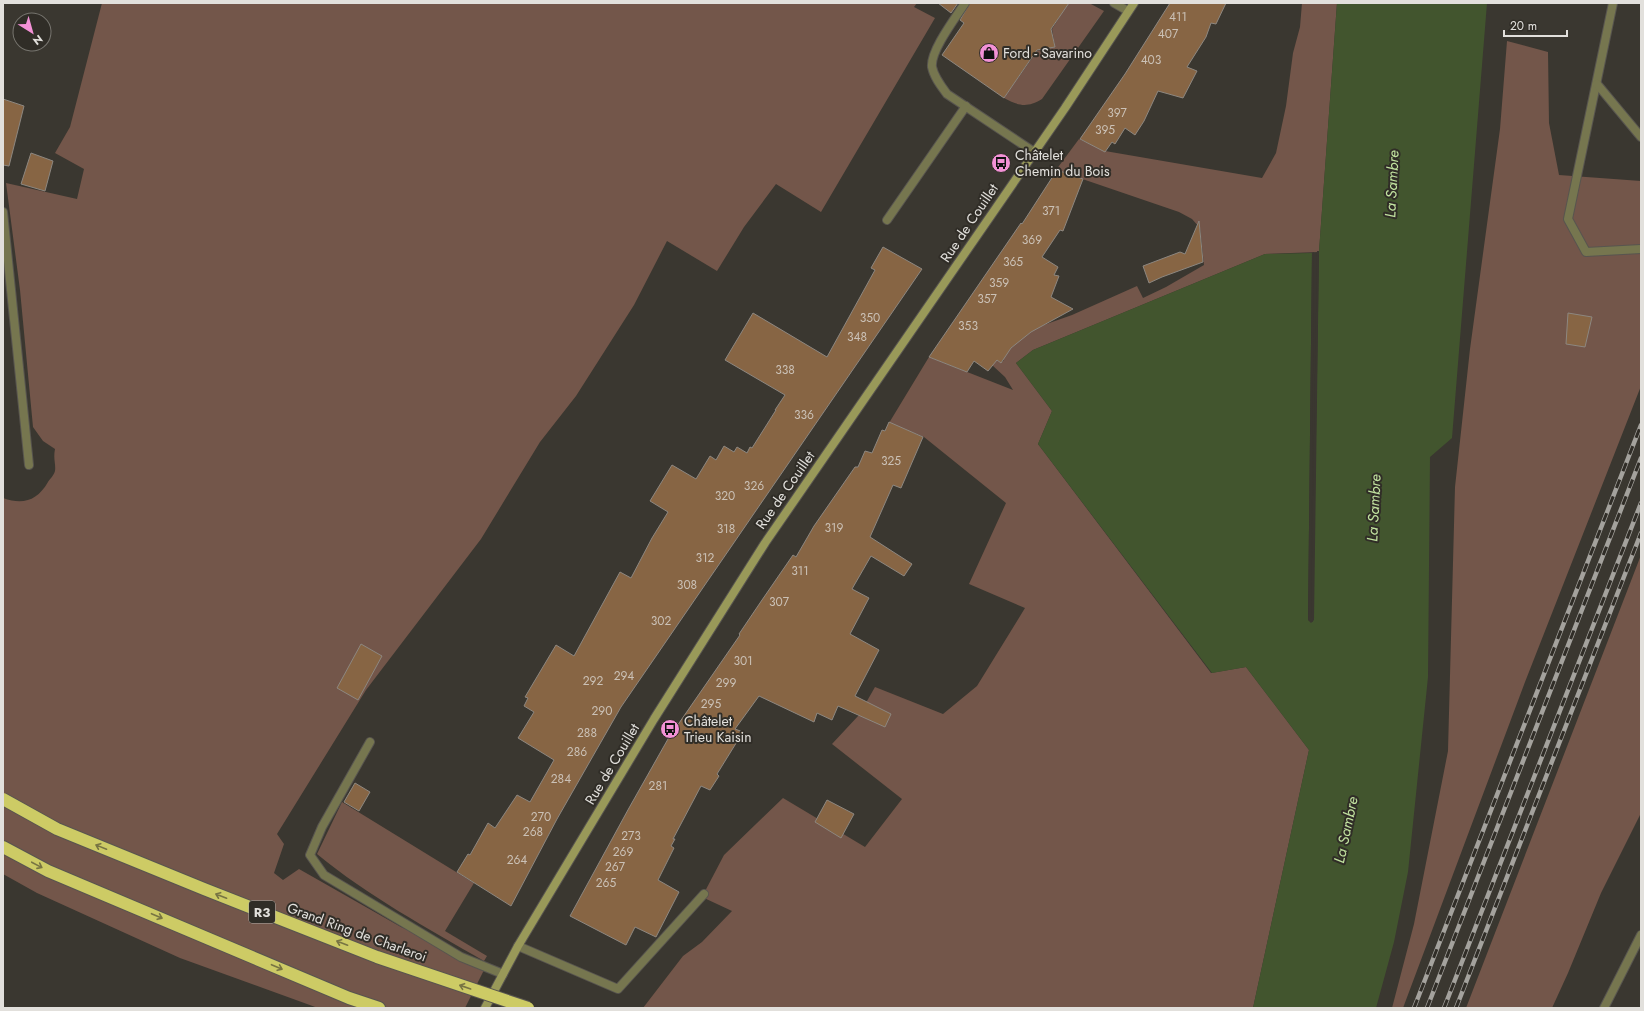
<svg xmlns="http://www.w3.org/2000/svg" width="1644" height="1011" viewBox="0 0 1644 1011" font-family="Jost,sans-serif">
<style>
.green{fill:#73564a}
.water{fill:#42552e}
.pier{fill:#3a3730}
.building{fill:#876544;stroke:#8d8780}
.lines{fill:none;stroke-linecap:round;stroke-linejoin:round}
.service-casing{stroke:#58554f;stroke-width:10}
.minor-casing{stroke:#58554f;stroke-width:10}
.secondary-casing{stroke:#58554f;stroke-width:10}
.motorway-casing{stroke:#58554f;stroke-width:14}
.service{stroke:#76764f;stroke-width:8}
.minor{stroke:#76764f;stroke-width:8}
.secondary{stroke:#999959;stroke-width:8}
.motorway{stroke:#cdcb65;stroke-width:12}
.rail-casing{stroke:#a4a29d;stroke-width:4.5}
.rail{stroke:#302d27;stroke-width:3;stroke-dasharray:9;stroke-linecap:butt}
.motorway-bridge-casing{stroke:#58554f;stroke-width:14;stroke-linecap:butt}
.motorway-bridge{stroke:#cdcb65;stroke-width:12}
.oneway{stroke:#777443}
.labels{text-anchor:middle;stroke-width:4;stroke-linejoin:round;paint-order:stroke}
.number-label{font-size:12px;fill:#cbc1b6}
.shield{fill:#302d27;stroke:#adaaa6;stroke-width:1}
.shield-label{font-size:13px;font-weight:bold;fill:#e2e0dc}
.poi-label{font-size:14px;fill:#e2e0dc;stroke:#302d27;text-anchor:start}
.street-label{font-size:14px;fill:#e2e0dc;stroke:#302d27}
.water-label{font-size:15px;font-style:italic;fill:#c1e29f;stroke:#302d27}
</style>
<rect width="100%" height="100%" fill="#3a3730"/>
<g class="green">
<path d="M 102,3 L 917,3 L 914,7 L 935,18 L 821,212 L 776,184 L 744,227 L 717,271 L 667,241 L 634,305 L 576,396 L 540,442 L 481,539 L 366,690 L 277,834 L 284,844 L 274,873 L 283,880 L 299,869 L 401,927 L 437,943 L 485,968 L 465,1008 L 318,1008 L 180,958 L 37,893 L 3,874 L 3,498 C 23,505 37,501 48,482 C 50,479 54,475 55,471 C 56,464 53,459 55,449 L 43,441 L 33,427 L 20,290 L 6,183 L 77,199 L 84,169 L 55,153 L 70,127 Z"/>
<path d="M 1068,3 L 1089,3 L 1104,11 L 1042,99 C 1027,108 1019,106 1004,98 L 1037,51 L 1055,47 L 1052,29 Z"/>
<path d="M 1302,3 L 1337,3 L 1319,252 L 1265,254 L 1033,350 L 1016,363 L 1052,411 L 1038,444 L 1211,673 L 1246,667 L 1309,750 L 1253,1008 L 643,1008 L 683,956 L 702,942 L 732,911 L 702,897 L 724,855 L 783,798 L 865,847 L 902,799 L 832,744 L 859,715 L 875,687 L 943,714 L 977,686 L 1025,608 L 969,584 L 1006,503 L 924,437 L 889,423 L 929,357 L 1013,390 L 1005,377 L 992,365 L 994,358 L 1001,363 L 1004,360 L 1002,356 L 1021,339 L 1038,327 L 1072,315 L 1137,286 L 1143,298 L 1166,287 L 1204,265 L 1200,228 L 1192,219 L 1179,212 L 1056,170 L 1079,139 L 1105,151 L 1262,178 L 1276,153 L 1286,106 L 1293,53 L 1300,27 Z"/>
<path d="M 1507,41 L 1548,52 L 1549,123 L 1559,175 L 1641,181 L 1641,386 L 1525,682 L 1403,1008 L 1392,1008 L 1414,924 L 1448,751 L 1455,487 L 1470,349 L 1500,129 Z"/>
<path d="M 1641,555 L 1641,813 L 1601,893 L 1568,973 L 1552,1008 L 1466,1008 Z"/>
<path d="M 342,802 L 474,883 L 445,931 L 487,956 L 484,961 C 427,928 368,896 317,854 Z"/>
</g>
<path class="water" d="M 1337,3 L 1487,3 L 1452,438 L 1430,457 L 1428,677 L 1408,872 L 1394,942 L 1376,1008 L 1253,1008 L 1309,750 L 1246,667 L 1212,673 L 1038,444 L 1052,411 L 1016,363 L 1033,350 L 1265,254 L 1312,253 L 1308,620 L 1313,622 L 1319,251 Z"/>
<path class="pier" d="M 1317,251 L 1319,251 L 1314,620 L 1311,623 L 1308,620 L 1312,253 L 1314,252 L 1311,620 Z"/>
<g class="building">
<path d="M 938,3 L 958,3 L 951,13 Z"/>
<path d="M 970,3 L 1069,3 L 1051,29 L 1055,47 L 1037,50 L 1004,98 L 942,55 L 964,23 L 960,20 Z"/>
<path d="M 1170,3 L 1226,3 L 1216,24 L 1211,23 L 1206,37 L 1187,67 L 1197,71 L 1183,98 L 1158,91 L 1144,121 L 1135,135 L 1125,128 L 1115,144 L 1112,142 L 1105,152 L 1080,139 L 1125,74 Z"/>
<path d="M 3,99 L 24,106 L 9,166 L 3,165 Z"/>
<path d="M 31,153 L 53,161 L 45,191 L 21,184 Z"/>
<path d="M 1057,170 L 1083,179 L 1063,231 L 1060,230 L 1042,257 L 1058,267 L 1054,275 L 1059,276 L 1051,297 L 1073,309 L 1031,332 L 1011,348 L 1001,363 L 997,360 L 988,371 L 974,361 L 967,372 L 929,357 L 1021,223 L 1022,224 Z"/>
<path d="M 1199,221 L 1203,262 L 1162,277 L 1149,283 L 1143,266 L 1180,252 L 1185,254 Z"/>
<path d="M 883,247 L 922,269 L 621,707 L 557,819 L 511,906 L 457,872 L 468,854 L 470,855 L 488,823 L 495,828 L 517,795 L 530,802 L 554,760 L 518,738 L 534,712 L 524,706 L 528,698 L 525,697 L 556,645 L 574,656 L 620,572 L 631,578 L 652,538 L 668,512 L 650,501 L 672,465 L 696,479 L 710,456 L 716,460 L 724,446 L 734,452 L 737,447 L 747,453 L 750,447 L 752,448 L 776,410 L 775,410 L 785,395 L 725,360 L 753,313 L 827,357 L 875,270 L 871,268 Z"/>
<path d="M 1568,313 L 1592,317 L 1585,347 L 1566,344 Z"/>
<path d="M 889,422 L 923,437 L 901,488 L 893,485 L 870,537 L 912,564 L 904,576 L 871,556 L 852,589 L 869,598 L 850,634 L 879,650 L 855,696 L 891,714 L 885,727 L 838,706 L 832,720 L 817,713 L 814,722 L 759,696 L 735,729 L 743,732 L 717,774 L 719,776 L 710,790 L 701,786 L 673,839 L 675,839 L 671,846 L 674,848 L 658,880 L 679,892 L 656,937 L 635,927 L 626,945 L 570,916 L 629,808 L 668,739 L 740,635 L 739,634 L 762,600 L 793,555 L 796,557 L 814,526 L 855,467 L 858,467 L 865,451 L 872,453 L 882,430 L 885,431 Z"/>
<path d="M 361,644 L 382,656 L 358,700 L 337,688 Z"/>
<path d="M 355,783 L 370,792 L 359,811 L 344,802 Z"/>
<path d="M 827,800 L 854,814 L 841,838 L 815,822 Z"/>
</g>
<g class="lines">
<g class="service-casing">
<g id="service">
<path d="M 965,3 C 956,17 930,51 932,67 C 934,77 941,86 947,94 L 1034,152"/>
<path d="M 1114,3 L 1128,11"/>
<path d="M 1613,3 L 1568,219 L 1586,252 L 1641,249"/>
<path d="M 1597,84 L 1641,137"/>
<path d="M 887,220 L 966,106"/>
<path d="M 370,742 L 322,827 L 310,855 L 324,875 L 461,957 L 503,974"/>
<path d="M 518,946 L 618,989 L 704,894"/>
<path d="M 1604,1008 L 1641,935"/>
</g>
</g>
<g class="minor-casing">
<path id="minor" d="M 3,212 L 29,465"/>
</g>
<g class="secondary-casing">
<path id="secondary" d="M 485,1008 L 518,946 L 654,719 L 765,543 L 1065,108 L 1134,3"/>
</g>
<g class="motorway-casing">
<path id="motorway" d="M 3,847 L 48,871 L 349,998 L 379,1008"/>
</g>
<use href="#service" class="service"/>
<use href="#minor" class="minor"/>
<use href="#secondary" class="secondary"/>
<use href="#motorway" class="motorway"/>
<g class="rail-casing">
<g id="rail">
<path d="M 1414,1008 L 1641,425"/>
<path d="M 1427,1008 L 1641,458"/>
<path d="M 1444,1008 L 1641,503"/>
<path d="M 1456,1008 L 1641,533"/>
</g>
</g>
<use href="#rail" class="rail"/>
<g class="motorway-bridge-casing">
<path id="motorway-bridge" d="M 3,799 L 57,829 L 204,889 L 377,957 L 528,1008"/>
</g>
<use href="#motorway-bridge" class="motorway-bridge"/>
</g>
<defs><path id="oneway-shaft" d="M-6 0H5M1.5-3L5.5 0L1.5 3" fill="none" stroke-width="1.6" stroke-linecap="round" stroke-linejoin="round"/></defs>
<g class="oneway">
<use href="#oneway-shaft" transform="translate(101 847) rotate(-158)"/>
<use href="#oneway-shaft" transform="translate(37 865) rotate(28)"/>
<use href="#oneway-shaft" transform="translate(221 896) rotate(-159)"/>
<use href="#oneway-shaft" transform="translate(157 916) rotate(23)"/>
<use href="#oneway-shaft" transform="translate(342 943) rotate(-159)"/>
<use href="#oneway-shaft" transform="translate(277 967) rotate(23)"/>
<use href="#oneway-shaft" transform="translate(465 987) rotate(-161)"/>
</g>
<defs>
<g id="shop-disc" transform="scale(1)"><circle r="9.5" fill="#f391d6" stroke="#302d27"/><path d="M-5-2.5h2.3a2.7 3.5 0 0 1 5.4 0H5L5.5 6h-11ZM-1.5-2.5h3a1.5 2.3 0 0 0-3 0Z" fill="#111"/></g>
<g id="bus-disc" transform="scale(1)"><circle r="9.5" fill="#f391d6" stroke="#302d27"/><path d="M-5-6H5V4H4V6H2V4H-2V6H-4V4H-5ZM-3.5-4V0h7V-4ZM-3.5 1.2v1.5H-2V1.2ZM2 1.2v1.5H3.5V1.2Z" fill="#111"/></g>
</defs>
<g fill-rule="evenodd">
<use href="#shop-disc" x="989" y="53"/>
<use href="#bus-disc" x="1001" y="163"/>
<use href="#bus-disc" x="670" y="729"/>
</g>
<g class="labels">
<g class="number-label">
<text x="1178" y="21">411</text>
<text x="1168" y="38">407</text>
<text x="1151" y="64">403</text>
<text x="1117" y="117">397</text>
<text x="1105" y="134">395</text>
<text x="1051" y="215">371</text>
<text x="1032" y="244">369</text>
<text x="1013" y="266">365</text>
<text x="999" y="287">359</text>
<text x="987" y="303">357</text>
<text x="870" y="322">350</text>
<text x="968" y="330">353</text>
<text x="857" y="341">348</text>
<text x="785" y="374">338</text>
<text x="804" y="419">336</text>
<text x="891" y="465">325</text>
<text x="754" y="490">326</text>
<text x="725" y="500">320</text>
<text x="834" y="532">319</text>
<text x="726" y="533">318</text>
<text x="705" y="562">312</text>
<text x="800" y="575">311</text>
<text x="687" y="589">308</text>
<text x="779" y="606">307</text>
<text x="661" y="625">302</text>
<text x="743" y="665">301</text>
<text x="624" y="680">294</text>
<text x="593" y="685">292</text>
<text x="726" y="687">299</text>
<text x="711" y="708">295</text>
<text x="602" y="715">290</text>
<text x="587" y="737">288</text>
<text x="577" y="756">286</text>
<text x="561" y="783">284</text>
<text x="658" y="790">281</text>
<text x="541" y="821">270</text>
<text x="533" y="836">268</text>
<text x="631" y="840">273</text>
<text x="623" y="856">269</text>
<text x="517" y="864">264</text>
<text x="615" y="871">267</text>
<text x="606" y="887">265</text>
</g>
<rect class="shield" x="249" y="901" width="26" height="22" rx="3"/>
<g class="shield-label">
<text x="262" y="917">R3</text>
</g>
<g class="poi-label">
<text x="1003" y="58">Ford - Savarino</text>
<text x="1015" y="160">Châtelet<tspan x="1015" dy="16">Chemin du Bois</tspan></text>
<text x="684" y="726">Châtelet<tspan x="684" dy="16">Trieu Kaisin</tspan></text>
</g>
<g class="street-label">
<text transform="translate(969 223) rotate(-56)" y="5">Rue de Couillet</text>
<text transform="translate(785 490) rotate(-55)" y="5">Rue de Couillet</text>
<text transform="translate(612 764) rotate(-59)" y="5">Rue de Couillet</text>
<text transform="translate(357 932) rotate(20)" y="5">Grand Ring de Charleroi</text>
</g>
<g class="water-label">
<text transform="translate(1392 184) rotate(-87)" y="5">La Sambre</text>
<text transform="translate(1374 508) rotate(-87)" y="5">La Sambre</text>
<text transform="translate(1346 830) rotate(-78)" y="5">La Sambre</text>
</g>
</g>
<rect width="1644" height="1011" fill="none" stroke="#e2e0dc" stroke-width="8"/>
<g transform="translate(32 32) rotate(143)"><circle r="19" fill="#302d27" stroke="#77756f"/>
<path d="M0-3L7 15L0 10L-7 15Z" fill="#f391d6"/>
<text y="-6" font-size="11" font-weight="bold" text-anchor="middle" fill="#e2e0dc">N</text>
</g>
<path d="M1504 30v6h63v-6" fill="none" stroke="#e2e0dc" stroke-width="2"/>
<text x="1510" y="30" font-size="12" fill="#e2e0dc" stroke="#302d27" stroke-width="3" paint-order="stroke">20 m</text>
</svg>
